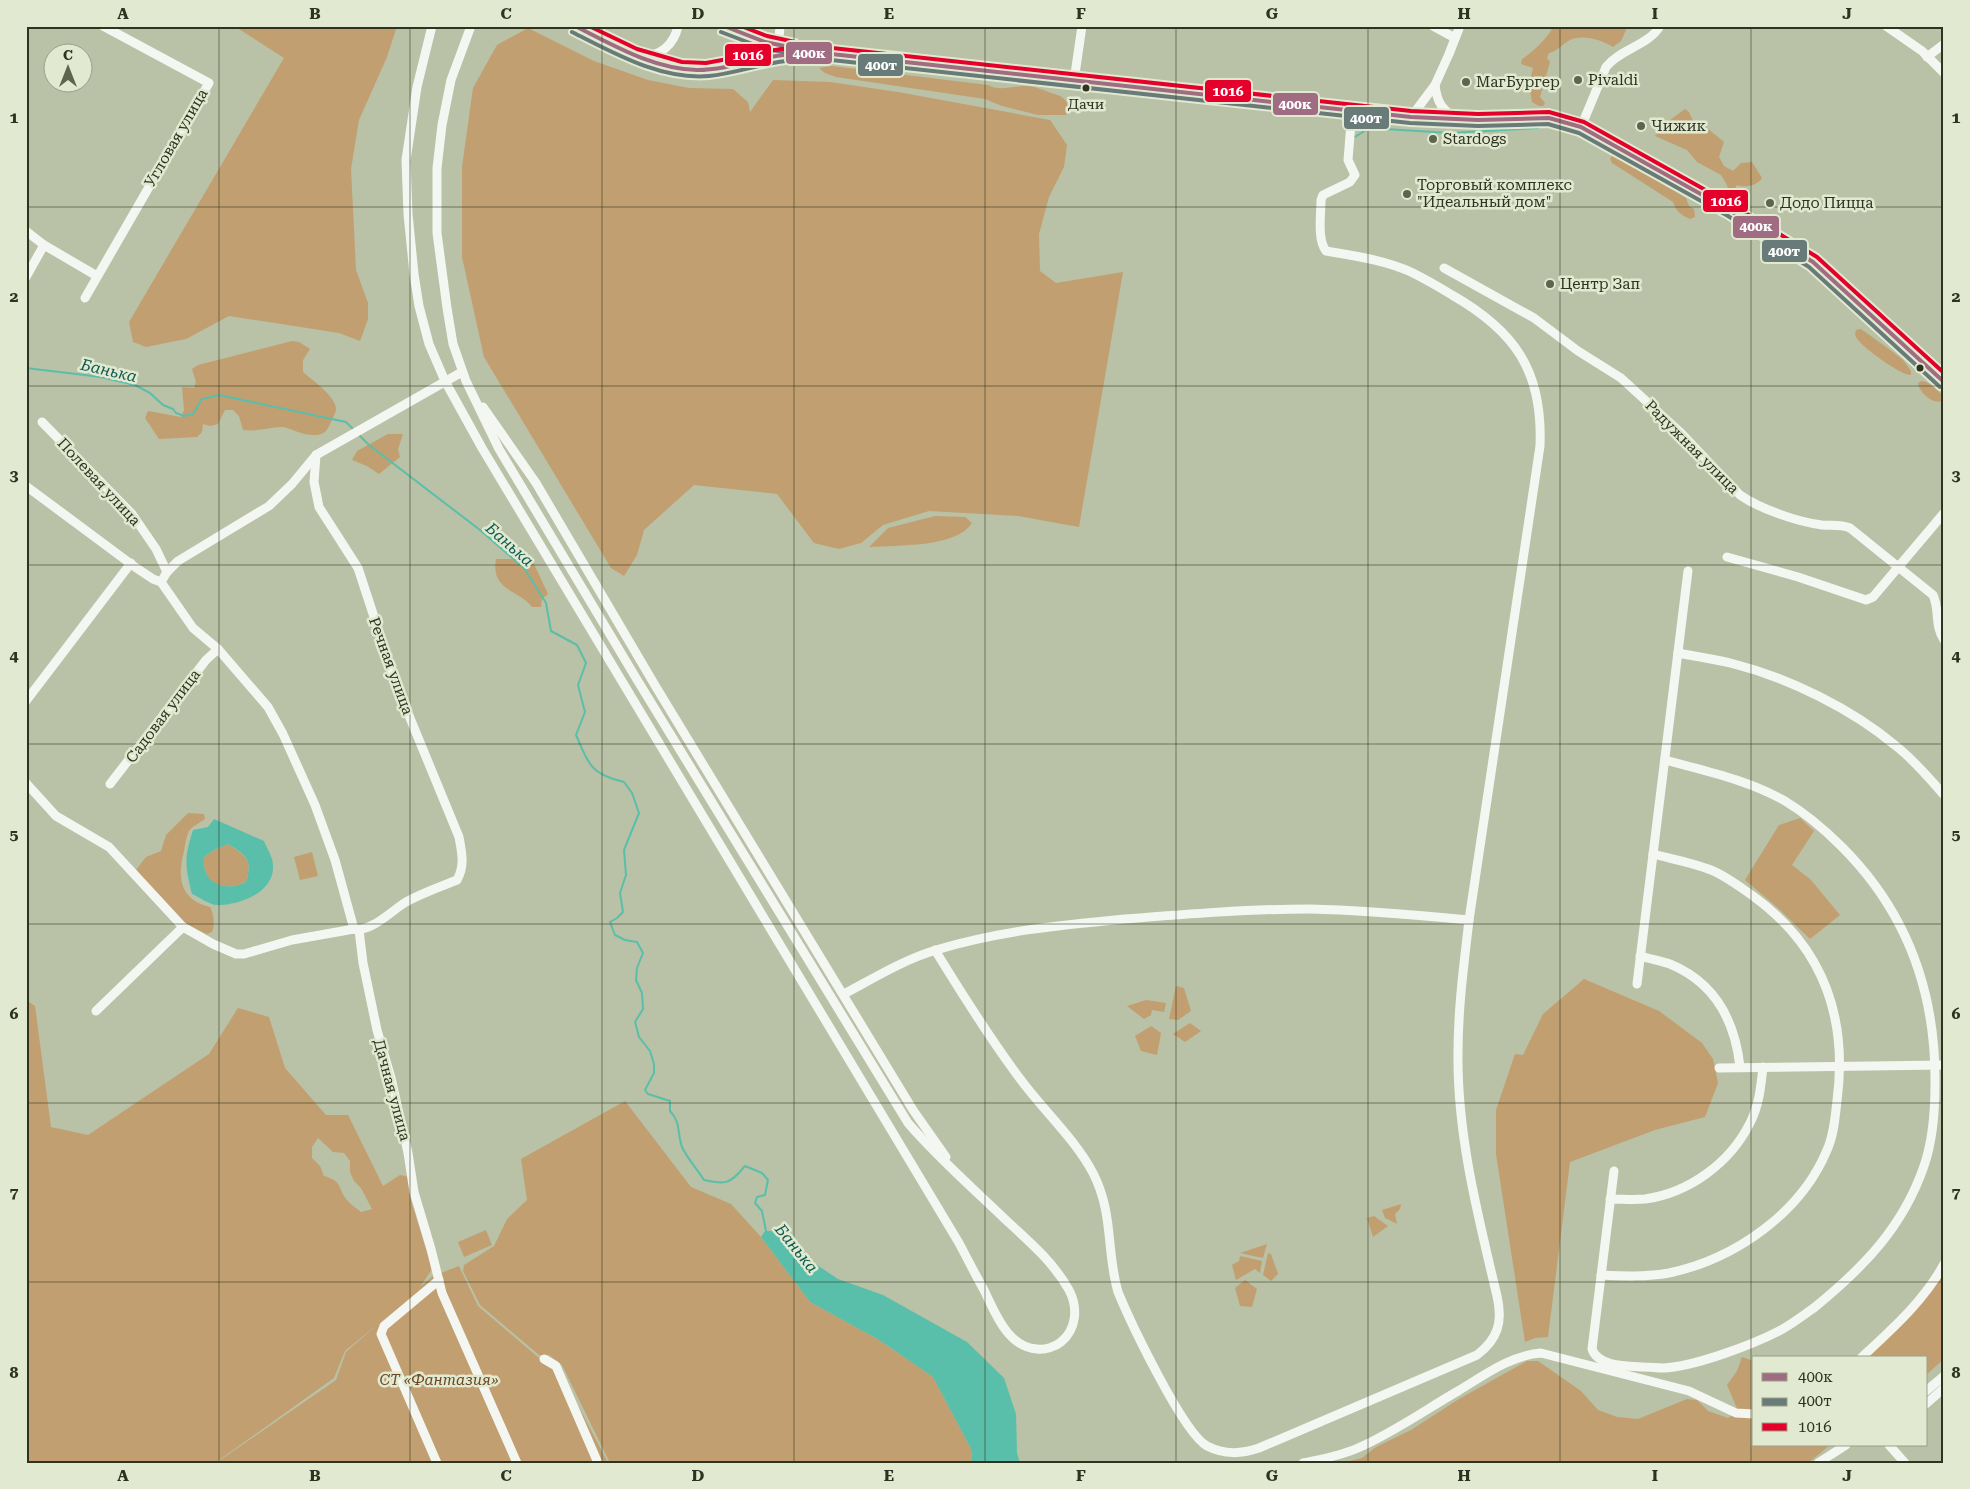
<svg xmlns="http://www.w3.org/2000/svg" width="1970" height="1489" viewBox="0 0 1970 1489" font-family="'Roboto Serif',serif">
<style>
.green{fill:#c29f70;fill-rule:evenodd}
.water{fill:#59bfaa;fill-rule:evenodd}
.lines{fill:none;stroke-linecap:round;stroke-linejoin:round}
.stream{stroke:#59bfaa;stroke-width:2}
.minor{stroke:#f4f6f2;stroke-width:9}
.major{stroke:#d7dacf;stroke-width:11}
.bus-1-casing{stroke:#e1e9d1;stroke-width:8}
.bus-2-casing{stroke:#e1e9d1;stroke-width:8}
.bus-3-casing{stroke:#e1e9d1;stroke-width:8}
.bus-1{stroke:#a06c81;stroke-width:4}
.bus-2{stroke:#697b79;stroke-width:4}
.bus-3{stroke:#e4002b;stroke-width:4}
.grid{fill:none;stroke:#2d331f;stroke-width:1;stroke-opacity:0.55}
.poi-dot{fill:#5e654e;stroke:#e1e9d1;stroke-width:2}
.bus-dot{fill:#2d331f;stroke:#e1e9d1;stroke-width:2}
.labels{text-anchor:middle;stroke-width:5;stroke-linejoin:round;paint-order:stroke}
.bus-label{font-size:14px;fill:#2d331f;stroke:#e1e9d1}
.poi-label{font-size:15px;fill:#2d331f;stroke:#e1e9d1;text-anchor:start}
.street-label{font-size:15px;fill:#2d331f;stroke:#e1e9d1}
.park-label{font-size:15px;font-style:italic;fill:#6c4724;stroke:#e1e9d1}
.water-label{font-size:16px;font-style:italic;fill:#0d5a51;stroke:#e1e9d1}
.line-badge{stroke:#e1e9d1;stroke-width:2}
.badge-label{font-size:14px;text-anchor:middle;font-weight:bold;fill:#fff}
.neatline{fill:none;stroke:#2d331f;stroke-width:2}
.grid-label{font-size:16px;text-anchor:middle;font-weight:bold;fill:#2d331f}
</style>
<rect width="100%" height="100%" fill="#b9c1a6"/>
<g class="green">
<path d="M 234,26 L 397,26 L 387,57 L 359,120 L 351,169 L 356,270 L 368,303 L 368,319 L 360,341 L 339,333 L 229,316 L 186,339 L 146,347 L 133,342 L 129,322 L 284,58 Z"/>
<path d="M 1553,26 L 1622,26 L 1626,30 L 1621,41 L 1613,47 C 1602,40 1583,34 1570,40 C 1562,44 1558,51 1549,53 L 1547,58 L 1550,62 L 1540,97 L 1545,103 L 1543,106 L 1539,106 L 1532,102 L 1529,85 L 1533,68 L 1521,64 L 1522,59 C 1531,54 1550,36 1553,26 Z"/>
<path d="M 528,28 L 594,61 L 648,80 L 689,88 L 733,89 L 748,102 L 750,112 L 773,80 L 830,82 L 898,92 L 1050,120 L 1067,145 L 1064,167 L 1049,197 L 1039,234 L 1040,271 L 1056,283 L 1123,272 L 1079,527 L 1018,516 L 929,511 L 883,525 L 861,543 L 839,549 L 814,543 L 777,494 L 694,485 L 644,530 L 637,555 L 624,576 L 611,568 L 484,357 L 462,257 L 462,167 L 473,88 L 497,45 Z"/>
<path d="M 832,66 L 988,85 C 1000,92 1015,85 1028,86 C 1036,87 1044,90 1051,93 C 1061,96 1065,97 1069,107 L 1066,115 L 1038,115 L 1002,106 L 985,99 L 836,77 L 825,73 L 819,68 Z"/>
<path d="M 1685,109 L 1689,112 L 1693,121 L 1696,125 L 1707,128 L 1724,142 L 1719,157 L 1724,166 L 1733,171 L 1741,163 L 1752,162 L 1762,178 C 1757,186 1745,188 1737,185 L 1734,190 L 1735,195 L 1730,195 L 1727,185 L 1721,175 L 1697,162 L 1687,150 L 1655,136 L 1662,126 Z"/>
<path d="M 1613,154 C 1622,154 1631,162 1637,169 L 1686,198 L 1689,206 L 1694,209 L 1695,217 L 1690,219 C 1681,215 1676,211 1673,202 L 1612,163 L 1610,159 Z"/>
<path d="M 1861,329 L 1893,352 L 1903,360 L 1911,371 L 1911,375 C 1902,376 1865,349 1859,341 C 1857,339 1856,337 1855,334 L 1856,330 Z"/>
<path d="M 292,341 L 299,342 L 310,349 L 303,360 L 303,372 C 312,380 337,397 336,410 C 335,414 332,420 330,424 C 327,431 323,435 316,435 C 302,436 292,428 282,427 C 269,427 257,432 243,430 L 239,416 L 233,410 L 225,410 L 218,424 L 210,426 L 203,424 L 202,432 L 197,437 L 159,439 L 145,418 L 148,411 L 181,417 L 184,410 L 182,387 L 194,388 L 196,382 L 192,369 L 198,365 Z"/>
<path d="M 1922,381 C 1930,382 1939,390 1943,397 L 1942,401 C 1933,405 1919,392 1918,383 Z"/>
<path d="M 388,434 L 403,434 L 398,449 L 400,457 L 379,474 L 367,466 L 352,460 L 357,451 Z"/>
<path d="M 935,516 L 965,517 L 972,523 C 956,548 897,545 869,547 L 888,528 Z"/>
<path d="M 496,559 L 528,559 L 534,564 L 548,594 L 542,599 L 541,607 L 532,607 C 520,590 490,591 496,559 Z"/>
<path d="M 188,813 L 204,814 L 205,819 C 200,823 192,826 189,831 C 186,837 185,845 184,851 C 177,878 180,900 210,907 C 214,914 215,925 212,932 L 207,934 L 184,923 L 136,870 L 146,857 L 161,851 L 166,835 Z"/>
<path d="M 1800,818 L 1814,831 L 1792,865 L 1811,880 L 1840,915 L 1810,939 L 1778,908 L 1745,880 L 1779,825 Z"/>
<path d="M 228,844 C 247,857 253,859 246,882 C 224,893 202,884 204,857 L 214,850 Z"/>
<path d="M 312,852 L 318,876 L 300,880 L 294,857 Z"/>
<path d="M 1584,979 L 1659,1011 L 1702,1043 L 1713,1059 L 1718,1083 L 1705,1117 L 1655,1130 L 1570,1162 L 1548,1337 L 1535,1338 L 1525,1342 L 1496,1154 L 1496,1110 L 1515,1054 L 1523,1055 L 1543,1014 Z"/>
<path d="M 1176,986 L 1184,988 L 1191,1011 L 1178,1020 L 1169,1019 Z"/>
<path d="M 26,1000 L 35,1006 L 51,1127 L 88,1135 L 209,1054 L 238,1008 L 269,1017 L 285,1068 L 326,1115 L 348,1115 L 383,1186 L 400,1175 L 409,1177 L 410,1197 L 432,1269 L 420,1287 L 433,1276 L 459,1266 L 478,1306 L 539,1358 L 549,1357 L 557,1365 L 608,1463 L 216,1463 L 336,1380 L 346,1352 L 379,1323 L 345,1351 L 334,1378 L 215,1463 L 26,1463 ZM 318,1138 L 333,1152 L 344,1153 L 350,1161 L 350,1172 L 354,1181 L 361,1188 L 372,1209 L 361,1212 C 356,1208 350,1204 346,1199 C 337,1186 343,1182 324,1176 L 320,1166 L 312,1158 L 312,1147 Z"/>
<path d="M 1146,1000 L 1166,1003 L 1164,1012 L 1152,1010 L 1151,1015 L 1144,1019 L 1127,1006 Z"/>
<path d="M 1190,1023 L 1201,1031 L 1185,1042 L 1173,1034 Z"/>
<path d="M 1151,1026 L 1161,1033 L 1157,1055 L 1141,1051 L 1135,1036 Z"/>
<path d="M 625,1101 L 691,1187 L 731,1204 L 761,1237 L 810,1302 L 879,1340 L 933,1377 L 971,1449 L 972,1463 L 610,1463 L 562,1365 L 549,1355 L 539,1355 L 480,1305 L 463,1271 L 464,1265 L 494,1246 L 507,1219 L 527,1200 L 521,1159 Z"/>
<path d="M 1401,1204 L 1400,1209 L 1395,1214 L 1397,1224 L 1385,1218 L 1382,1210 Z"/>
<path d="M 1374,1216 L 1388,1226 L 1373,1237 L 1367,1218 Z"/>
<path d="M 486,1230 L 492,1245 L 464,1257 L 458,1242 Z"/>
<path d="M 1267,1244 L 1263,1258 L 1240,1253 Z"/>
<path d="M 1268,1253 L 1271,1254 L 1278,1274 L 1271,1281 L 1263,1275 Z"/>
<path d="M 1240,1256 L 1262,1261 L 1260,1273 L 1255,1269 L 1236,1280 L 1232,1265 L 1239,1261 Z"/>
<path d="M 1944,1271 L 1944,1359 L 1926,1375 L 1926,1358 L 1866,1358 Z"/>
<path d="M 1245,1280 L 1257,1289 L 1252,1307 L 1240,1306 L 1235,1288 Z"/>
<path d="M 1742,1357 L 1754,1361 L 1754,1445 L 1830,1445 L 1808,1463 L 1346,1462 L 1362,1458 L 1376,1447 L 1411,1430 L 1459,1399 L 1527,1361 L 1538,1361 L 1581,1391 L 1598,1410 L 1617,1417 L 1638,1419 L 1687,1399 L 1697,1400 L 1708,1411 L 1728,1418 L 1736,1413 L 1739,1413 L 1727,1385 L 1737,1371 Z"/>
</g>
<g class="water">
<path d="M 214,819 L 264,841 C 266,846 270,853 272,859 C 280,890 242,905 217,905 C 210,905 199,897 192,894 C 185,866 184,858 193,830 L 208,827 ZM 228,844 C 247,856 253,859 246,882 C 225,893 201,883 204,857 L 214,850 Z"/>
<path d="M 765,1231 L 774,1231 L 799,1253 L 838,1279 L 883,1295 L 967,1342 L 1004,1378 L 1016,1414 L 1017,1453 L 1020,1463 L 972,1463 L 971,1449 L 933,1377 L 879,1340 L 810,1302 L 761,1237 Z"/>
</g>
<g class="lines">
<g class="stream">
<path d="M 1355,137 L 1369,128 L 1450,133 L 1538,128"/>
<path d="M 26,368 L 101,377 L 135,385 L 150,393 L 163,405 L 173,409 L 176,413 L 184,416 L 193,414 L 202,399 L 219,395 L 346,422 L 354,430"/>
<path d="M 359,435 L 369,445 L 480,530 L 524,568 L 546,603 L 551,631 L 577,645 L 586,663 L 578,685 L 585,712 L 576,735 C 589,764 590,774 624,782 L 632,793 L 639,813 L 624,850 L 626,875 L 620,893 L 623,912 L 617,918 L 610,922 L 615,935 L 625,940 L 637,942 L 643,953 L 637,968 L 636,980 L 642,993 L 643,1009 L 635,1022 L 639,1037 L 650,1051 L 654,1064 L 654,1073 L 645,1090 L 648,1094 L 670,1101 L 670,1111 C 681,1122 677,1133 682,1147 C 687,1158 697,1169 704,1180 C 726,1185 730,1184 745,1166 L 762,1173 L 768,1180 L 765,1195 L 757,1197 L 755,1203 L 762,1211 L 766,1231"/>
</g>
<g class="minor">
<path d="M 432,26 L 417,87 L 406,160 L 408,214 L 414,274 L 419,306 L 429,344 L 445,381 L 482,448 L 959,1243 C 967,1258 975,1274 984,1290 C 995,1312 1007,1347 1037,1349 C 1045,1350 1055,1347 1061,1342 C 1077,1329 1078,1307 1069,1290 C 1054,1263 1030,1242 1008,1222 C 974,1189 938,1158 908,1123 L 636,678 L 499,449 L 466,381 L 453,344 L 447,308 L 437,233 L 437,168 L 442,125 L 451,80 L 471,26"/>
<path d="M 1433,26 L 1455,38"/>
<path d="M 1886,26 L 1922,51 L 1944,73"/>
<path d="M 778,50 L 780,26"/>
<path d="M 640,56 C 660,57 674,45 678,26"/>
<path d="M 1927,57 L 1944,44"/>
<path d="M 1074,81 L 1082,26"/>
<path d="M 1435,85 C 1437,103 1442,109 1456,119"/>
<path d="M 1411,117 L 1435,85 L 1449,54 L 1460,26"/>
<path d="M 1581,127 L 1606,67 C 1620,49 1648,46 1660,26"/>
<path d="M 26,231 L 44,245 L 97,276"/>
<path d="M 1444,268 L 1534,318 L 1578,351 L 1621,378 L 1681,433 L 1740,495 C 1760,509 1798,522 1822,525 C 1832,526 1840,524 1850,528 L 1933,595 C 1940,610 1934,625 1944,640"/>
<path d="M 26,277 L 44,245"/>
<path d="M 85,298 L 209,83 L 103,26"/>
<path d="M 483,407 L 536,483 L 656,687 L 913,1110 L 946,1157"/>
<path d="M 42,422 L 132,514 L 156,549 L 167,572"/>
<path d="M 26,486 L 135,567 L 153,579 L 161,582 L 193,628 L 218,649 L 268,707 L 283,734 L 315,805 L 335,860 L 354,929"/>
<path d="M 1727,557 L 1798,577 L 1866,600 L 1873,597 L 1944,513"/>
<path d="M 161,582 L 167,572 L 178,561 L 269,506 L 292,484 L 316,455 L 462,372"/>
<path d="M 1678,653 C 1697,657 1716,659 1734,664 C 1789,678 1852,709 1896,746 C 1914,760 1929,778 1944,795"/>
<path d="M 26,701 L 131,563"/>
<path d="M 26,783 L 56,816 L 109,847 L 183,927 L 213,944 L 236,954 L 244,954 L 292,940 L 354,929 C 372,932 391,911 406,902 C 422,893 440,887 457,880 C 465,866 462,853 459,837 L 396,684 L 358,568 L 319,507 L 314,482 L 316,455"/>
<path d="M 110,784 L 206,660 L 218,649"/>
<path d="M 359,930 L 363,963 L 377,1030 L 391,1078 L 408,1153 L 414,1192 L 431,1249 L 442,1293 L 517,1463"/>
<path d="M 935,950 C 962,994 990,1039 1021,1080 C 1044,1111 1075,1139 1093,1173 C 1114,1214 1106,1251 1118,1292 C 1130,1321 1183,1433 1207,1446 C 1225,1455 1241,1454 1259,1448 L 1477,1355 C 1498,1339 1503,1322 1497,1296 C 1478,1216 1457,1135 1458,1053 C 1458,1008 1464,964 1469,920 L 1540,446 C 1543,371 1515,331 1452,295 C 1439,287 1425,279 1411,272 C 1385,260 1355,256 1326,251 C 1317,239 1321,215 1321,200 L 1323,195 L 1350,182 L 1355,175 L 1348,160 L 1352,111"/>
<path d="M 1640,956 C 1650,959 1661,961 1670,964 C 1716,983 1735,1021 1740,1067"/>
<path d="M 1637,984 L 1688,571"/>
<path d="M 844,994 C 874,978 903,960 936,950 C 998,931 1061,925 1125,919 C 1187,914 1249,909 1310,909 C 1363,910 1416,915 1469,920"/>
<path d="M 96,1011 L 183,927"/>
<path d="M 1719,1068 L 1944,1065"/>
<path d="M 1614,1171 L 1592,1349 C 1598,1367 1628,1366 1644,1367 C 1650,1367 1657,1368 1663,1368 C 1693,1367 1752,1345 1779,1331 C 1791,1325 1804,1315 1815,1307 C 1864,1267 1903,1227 1924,1166 C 1933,1140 1935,1112 1935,1084 C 1936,993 1907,912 1842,847 C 1825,830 1805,813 1785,801 C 1748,780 1705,771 1665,760"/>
<path d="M 1610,1199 C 1622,1199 1634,1200 1645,1199 C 1689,1193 1730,1163 1750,1123 C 1759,1106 1761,1086 1763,1067"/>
<path d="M 1601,1275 C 1623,1276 1647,1277 1669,1273 C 1735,1259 1801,1213 1827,1150 C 1834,1135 1835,1117 1837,1101 C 1848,1017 1823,947 1753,896 C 1740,887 1726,876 1711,870 C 1693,863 1672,859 1653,854"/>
<path d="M 1861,1358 C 1892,1329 1924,1301 1944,1264"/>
<path d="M 544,1359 L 556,1366 L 598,1463"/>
<path d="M 1926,1391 L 1944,1376"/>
<path d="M 1926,1404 L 1944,1388"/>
<path d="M 1889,1445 L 1905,1463"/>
<path d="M 437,1463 L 381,1334 L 384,1326 L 439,1280"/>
<path d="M 1303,1463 C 1322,1459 1340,1456 1358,1448 C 1393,1433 1425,1410 1458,1391 C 1483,1376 1511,1355 1541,1353 L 1689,1391 L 1736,1413 L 1754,1414"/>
<path d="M 1818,1463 L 1846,1445"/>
</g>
<g class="major">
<path d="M 575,26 C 613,45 654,69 697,70 C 723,70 751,60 776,56 C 792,53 807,53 822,53 L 1411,117 L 1478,120 L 1549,118 L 1581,127 L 1731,211 L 1813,262 L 1944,382"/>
<path d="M 723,26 L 765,42 L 801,49"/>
</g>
<g class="bus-1-casing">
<g id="bus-1">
<path d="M 575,26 C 613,45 653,69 697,70 C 720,70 743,63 765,58 C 784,54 803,53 822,53 L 1411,117 L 1478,120 L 1549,118 L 1581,127 L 1731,211 L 1813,262 L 1944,382"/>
<path d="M 724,26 L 765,42 L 794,48"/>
</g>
</g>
<g class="bus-2-casing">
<g id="bus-2">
<path d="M 572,32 C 614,53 660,80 709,76 C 729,74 748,68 768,64 C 786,60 804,59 822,59 L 1410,123 L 1478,126 L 1548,124 L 1579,133 L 1728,216 L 1809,267 L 1940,387"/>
<path d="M 721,32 L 763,48 L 793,54"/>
</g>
</g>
<g class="bus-3-casing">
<g id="bus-3">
<path d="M 589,26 L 637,49 L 682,62 L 706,63 L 781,49 L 823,47 L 1411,111 L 1478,114 L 1549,112 L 1584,122 L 1734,206 L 1817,257 L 1944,373"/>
<path d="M 741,26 L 767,36 L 795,42"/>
</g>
</g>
<use href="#bus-1" class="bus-1"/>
<use href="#bus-2" class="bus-2"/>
<use href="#bus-3" class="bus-3"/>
</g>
<path class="grid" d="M 219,26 L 219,1463M 410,26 L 410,1463M 602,26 L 602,1463M 794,26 L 794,1463M 985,26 L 985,1463M 1176,26 L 1176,1463M 1368,26 L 1368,1463M 1560,26 L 1560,1463M 1751,26 L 1751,1463M 26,207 L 1944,207M 26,386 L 1944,386M 26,565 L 1944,565M 26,744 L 1944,744M 26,924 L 1944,924M 26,1103 L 1944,1103M 26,1282 L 1944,1282"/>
<g class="poi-dot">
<circle cx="1578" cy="80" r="5"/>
<circle cx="1466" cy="82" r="5"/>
<circle cx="1641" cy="126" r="5"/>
<circle cx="1433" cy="139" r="5"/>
<circle cx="1407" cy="194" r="5"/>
<circle cx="1770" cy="203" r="5"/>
<circle cx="1550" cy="284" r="5"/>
</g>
<g class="bus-dot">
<circle cx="1086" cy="88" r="4.5"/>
<circle cx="1920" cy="368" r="4.5"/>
</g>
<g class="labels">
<g class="bus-label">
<text x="1086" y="109">Дачи</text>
</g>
<g class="poi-label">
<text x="1588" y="85">Pivaldi</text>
<text x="1476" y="87">МагБургер</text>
<text x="1651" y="131">Чижик</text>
<text x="1443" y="144">Stardogs</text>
<text x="1417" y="190">Торговый комплекс<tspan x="1417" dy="17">"Идеальный дом"</tspan></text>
<text x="1780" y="208">Додо Пицца</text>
<text x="1560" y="289">Центр Зап</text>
</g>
<g class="street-label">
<text transform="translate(176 138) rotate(-60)" y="5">Угловая улица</text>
<text transform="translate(1692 447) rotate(45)" y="5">Радужная улица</text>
<text transform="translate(99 482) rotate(47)" y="5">Полевая улица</text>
<text transform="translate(391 666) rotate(70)" y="5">Речная улица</text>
<text transform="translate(163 716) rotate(-53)" y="5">Садовая улица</text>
<text transform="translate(392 1090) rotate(75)" y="5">Дачная улица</text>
</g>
<g class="park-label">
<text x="439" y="1385">СТ «Фантазия»</text>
</g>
<g class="water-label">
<text transform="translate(109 370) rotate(13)" y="6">Банька</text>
<text transform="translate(510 544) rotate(41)" y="6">Банька</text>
<text transform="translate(797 1248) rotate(51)" y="6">Банька</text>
</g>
</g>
<g class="line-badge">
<rect x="785" y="41" width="48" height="24" rx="5" fill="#a06c81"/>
<rect x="724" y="43" width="48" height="24" rx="5" fill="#e4002b"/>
<rect x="857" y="53" width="47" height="24" rx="5" fill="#697b79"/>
<rect x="1204" y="79" width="48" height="24" rx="5" fill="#e4002b"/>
<rect x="1272" y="92" width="47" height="24" rx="5" fill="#a06c81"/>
<rect x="1343" y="106" width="47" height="24" rx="5" fill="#697b79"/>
<rect x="1702" y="189" width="47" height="24" rx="5" fill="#e4002b"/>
<rect x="1732" y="215" width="48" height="24" rx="5" fill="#a06c81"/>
<rect x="1761" y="239" width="47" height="24" rx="5" fill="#697b79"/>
</g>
<g class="badge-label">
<text x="809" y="58">400к</text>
<text x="748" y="60">1016</text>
<text x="881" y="70">400т</text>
<text x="1228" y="96">1016</text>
<text x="1295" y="109">400к</text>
<text x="1366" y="123">400т</text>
<text x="1726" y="206">1016</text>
<text x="1756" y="231">400к</text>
<text x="1784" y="256">400т</text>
</g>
<rect width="1970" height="1489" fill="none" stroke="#e1e9d1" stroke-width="55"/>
<rect x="1752" y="1356" width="175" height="90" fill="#e1e9d1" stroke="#99a08a"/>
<rect x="1762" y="1373" width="25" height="8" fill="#a06c81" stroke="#99a08a"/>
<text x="1798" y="1382" font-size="15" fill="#2d331f">400к</text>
<rect x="1762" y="1398" width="25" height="8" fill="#697b79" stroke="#99a08a"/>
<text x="1798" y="1406" font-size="15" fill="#2d331f">400т</text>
<rect x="1762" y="1423" width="25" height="8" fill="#e4002b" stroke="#99a08a"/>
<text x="1798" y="1432" font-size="15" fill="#2d331f">1016</text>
<g transform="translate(68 68)"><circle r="24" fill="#e1e9d1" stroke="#99a08a"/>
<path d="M0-4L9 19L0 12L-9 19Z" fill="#5e654e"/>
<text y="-8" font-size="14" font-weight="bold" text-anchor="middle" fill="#2d331f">С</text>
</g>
<rect x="28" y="28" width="1914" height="1434" class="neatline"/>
<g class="grid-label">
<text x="123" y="19">A</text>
<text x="315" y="19">B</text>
<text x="506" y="19">C</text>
<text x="698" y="19">D</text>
<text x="889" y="19">E</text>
<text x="1081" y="19">F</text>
<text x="1272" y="19">G</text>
<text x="1464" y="19">H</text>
<text x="1655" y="19">I</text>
<text x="1847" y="19">J</text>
<text x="14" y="123">1</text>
<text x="1956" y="123">1</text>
<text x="14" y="302">2</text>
<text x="1956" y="302">2</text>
<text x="14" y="481">3</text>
<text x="1956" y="481">3</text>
<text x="14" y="661">4</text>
<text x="1956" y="661">4</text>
<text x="14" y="840">5</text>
<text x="1956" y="840">5</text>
<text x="14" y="1019">6</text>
<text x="1956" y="1019">6</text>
<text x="14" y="1198">7</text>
<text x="1956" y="1198">7</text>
<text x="14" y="1378">8</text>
<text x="1956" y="1378">8</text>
<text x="123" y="1481">A</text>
<text x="315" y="1481">B</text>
<text x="506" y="1481">C</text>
<text x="698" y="1481">D</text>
<text x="889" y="1481">E</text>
<text x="1081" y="1481">F</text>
<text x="1272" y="1481">G</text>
<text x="1464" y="1481">H</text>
<text x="1655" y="1481">I</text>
<text x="1847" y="1481">J</text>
</g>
</svg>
